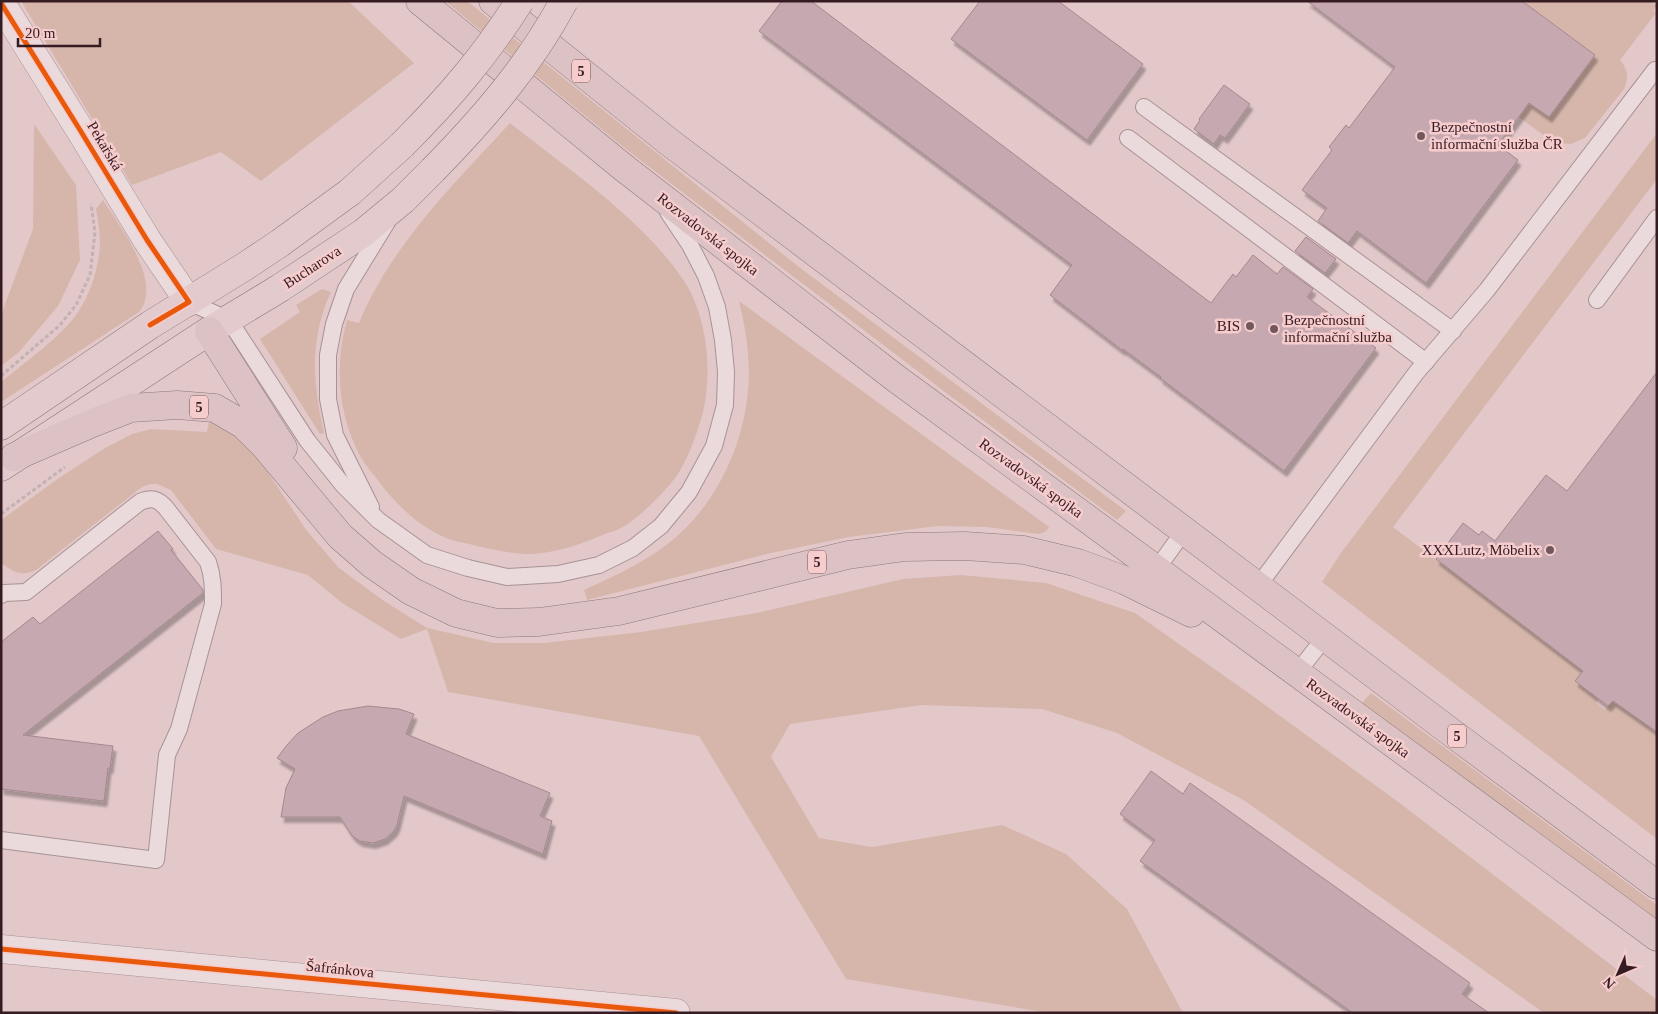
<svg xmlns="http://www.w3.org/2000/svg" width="1658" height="1014" viewBox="0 0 1658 1014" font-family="Georgia,serif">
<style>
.green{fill:#d6b6ab}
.building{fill:#c6a9b0;stroke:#a3888e;filter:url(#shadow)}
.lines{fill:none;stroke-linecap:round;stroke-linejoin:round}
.service-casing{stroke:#a79295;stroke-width:18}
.minor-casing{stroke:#a79295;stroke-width:29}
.tertiary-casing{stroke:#a79295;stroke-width:29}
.primary-casing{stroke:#8d797c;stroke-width:29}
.trunk-casing{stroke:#8d797c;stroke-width:29}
.path{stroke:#c3b1b3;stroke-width:3;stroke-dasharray:4 2.5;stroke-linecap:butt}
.service{stroke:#ebdadb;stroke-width:16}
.minor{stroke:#ebdadb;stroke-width:28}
.tertiary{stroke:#ebdadb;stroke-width:28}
.primary{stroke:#e3cbcd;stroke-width:28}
.trunk{stroke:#dcc2c4;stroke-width:28}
.primary-bridge-casing{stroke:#8d797c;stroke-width:29;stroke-linecap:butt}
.primary-bridge{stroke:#e3cbcd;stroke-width:28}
.cycleway-casing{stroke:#f6cccd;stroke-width:8}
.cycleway{stroke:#e8590c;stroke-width:5}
.poi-dot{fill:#72585d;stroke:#f6cccd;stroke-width:2}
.labels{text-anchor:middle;stroke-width:5;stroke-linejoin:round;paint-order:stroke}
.shield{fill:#f6cccd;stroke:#6f5055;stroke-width:1}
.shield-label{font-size:14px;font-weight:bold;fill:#351b22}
.poi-label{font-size:15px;fill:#351b22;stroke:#f6cccd;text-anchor:start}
.street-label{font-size:15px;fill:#351b22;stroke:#f6cccd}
</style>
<defs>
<filter id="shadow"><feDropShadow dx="3" dy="5.5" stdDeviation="1" flood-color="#0004"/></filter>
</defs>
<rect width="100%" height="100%" fill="#e3c8ca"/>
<g class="green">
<path d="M 21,1 L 348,1 L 414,63 L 261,181 L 221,152 L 132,185 Z"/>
<path d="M 445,1 L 467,1 L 799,267 L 1126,511 L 1117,520 L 945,392 L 627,150 Z"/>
<path d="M 1528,1 L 1650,1 L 1657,6 L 1653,11 L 1656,13 L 1620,60 C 1628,69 1629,78 1624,89 L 1585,138 L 1571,144 L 1557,143 L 1549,139 L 1519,117 L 1529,103 L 1549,117 L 1594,55 L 1526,4 Z"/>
<path d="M 510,123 C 568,169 643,219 684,281 C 708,317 713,375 702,416 C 696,436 689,456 678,474 C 667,490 640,517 623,527 C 618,530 611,532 605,534 C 581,544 557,553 531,554 C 510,554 489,549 469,544 C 462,542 453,541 446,538 C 418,526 395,504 377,479 C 371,472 365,464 360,456 C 338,414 334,366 347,320 L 359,323 C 391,245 454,184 510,123 Z"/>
<path d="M 34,124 L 76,185 L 80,260 L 58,306 L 19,352 L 1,366 L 1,315 L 33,229 Z"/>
<path d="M 1657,133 L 1657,179 L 1393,527 L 1607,689 L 1596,703 L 1605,710 L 1616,696 L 1650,727 L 1653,724 L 1657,726 L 1657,839 L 1322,582 L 1341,553 Z"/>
<path d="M 103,200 C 119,225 164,283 139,312 L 1,402 L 1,382 C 23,364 55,341 73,319 C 89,299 99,269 100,244 C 100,232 98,221 96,209 Z"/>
<path d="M 322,289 L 331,292 C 309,339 313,384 324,433 L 320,434 L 260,339 L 300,312 L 296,305 Z"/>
<path d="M 739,301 L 1049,527 C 1046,532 1044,533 1038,534 L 987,527 L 938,526 L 849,537 L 771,553 L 587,600 L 584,590 C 608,579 632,568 655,553 C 709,518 742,455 748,391 C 751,361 746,330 739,301 Z"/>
<path d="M 209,421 L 238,436 L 257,456 L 307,531 L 339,568 L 384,601 L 427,628 L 494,643 L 544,643 L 641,632 L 757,613 L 903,579 L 961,575 L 1046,583 L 1135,613 L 1250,694 L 1401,804 L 1657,1000 L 1657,1013 L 1544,1013 L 1245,801 L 1117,733 L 1042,709 L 922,705 L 790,724 L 771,757 L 819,838 L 872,847 L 1002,825 L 1066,854 L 1127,909 L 1183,1013 L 1049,1013 L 846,979 L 699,736 L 448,692 L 427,629 L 401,639 L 342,603 L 308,575 L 216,549 L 171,490 L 157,484 L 151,484 L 142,487 L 36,570 C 20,577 14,572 1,563 L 1,520 L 59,478 L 105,448 L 132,434 L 151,429 L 207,432 Z"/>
<path d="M 1371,693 L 1657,905 L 1657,922 L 1362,703 Z"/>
</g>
<g class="building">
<path d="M 782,1 L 811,1 L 1211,303 L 1233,274 L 1236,277 L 1253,255 L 1277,274 L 1283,267 L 1313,289 L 1307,297 L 1376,348 L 1284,471 L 1160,378 L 1161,377 L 1123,349 L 1122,350 L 1050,295 L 1072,265 L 759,31 Z"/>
<path d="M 980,1 L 1058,1 L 1143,64 L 1087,140 L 951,39 Z"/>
<path d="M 1307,1 L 1522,1 L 1595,55 L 1549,117 L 1529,103 L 1498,145 L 1518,160 L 1426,283 L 1357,231 L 1348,243 L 1318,221 L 1327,208 L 1302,190 L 1332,150 L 1329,147 L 1346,125 L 1349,128 L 1395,67 Z"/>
<path d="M 1224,85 L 1250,104 L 1225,138 L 1220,135 L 1214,144 L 1194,129 L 1200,120 L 1199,119 Z"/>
<path d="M 1306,237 L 1336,259 L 1325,273 L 1295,251 Z"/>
<path d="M 1657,372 L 1657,732 L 1613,701 L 1608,706 L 1575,681 L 1583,671 L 1436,559 L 1463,523 L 1479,535 L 1482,531 L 1495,541 L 1546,475 L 1567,491 Z"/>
<path d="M 158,531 L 173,549 L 171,550 L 203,590 L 203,593 L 23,735 L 113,746 L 110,768 L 108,768 L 104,801 L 1,789 L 1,642 L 33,617 L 40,624 Z"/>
<path d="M 368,706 L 399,709 L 414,714 L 406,734 L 550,793 L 540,816 L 552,821 L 543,854 L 404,796 L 397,825 L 394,831 L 385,839 L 373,843 L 360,841 L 355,838 L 351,834 L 340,817 L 281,817 L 286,788 L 295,769 L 277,758 L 287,745 L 298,733 L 323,717 L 338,711 Z"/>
<path d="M 1151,771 L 1183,794 L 1190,783 L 1470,983 L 1462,994 L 1489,1013 L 1353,1013 L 1140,861 L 1155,840 L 1120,814 Z"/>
</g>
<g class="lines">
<g class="service-casing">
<g id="service">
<path d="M 1144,107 L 1453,331"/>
<path d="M 1128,138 L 1426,362"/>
<path d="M 1597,300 L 1657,218"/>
<path d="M 189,302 L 229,320 L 307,440 L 343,485 L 378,520 L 427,555 L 468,568 L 507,577 L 558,574 L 599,565 L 633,548 L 661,526 L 689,492 L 714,446 L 725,405 L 726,372 L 723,340 L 717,307 L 706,276 L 690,245 L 668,212"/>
<path d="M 371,507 L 335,435 L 328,399 L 328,355 L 334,324 L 346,289 L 387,222"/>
<path d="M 1156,570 L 1184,531"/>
<path d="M 1258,586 L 1416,373 L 1487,290 L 1655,70"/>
<path d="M 1,595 L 4,593 L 26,592 L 140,502 C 152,497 158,499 166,508 L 208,562 C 213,576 213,589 213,604 L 179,729 L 167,755 L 156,860 L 1,840"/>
<path d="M 1297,673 L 1325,637"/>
</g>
</g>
<g class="minor-casing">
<path id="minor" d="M 1,949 L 676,1013"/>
</g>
<g class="tertiary-casing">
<path id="tertiary" d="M 1,3 L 80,130 L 147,240 L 189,302"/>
</g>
<g class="primary-casing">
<g id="primary">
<path d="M 1,426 L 150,325 L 244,267 L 280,243 L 350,192 L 402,145"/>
<path d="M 1,467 L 209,331 L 280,288 L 363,233 L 403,200 L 433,170"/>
</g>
</g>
<g class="trunk-casing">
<g id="trunk">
<path d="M 420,1 L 624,168 L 894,377 L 1657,937"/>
<path d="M 493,1 L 669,142 L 1452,733 L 1657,885"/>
<path d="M 209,331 L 283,448"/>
<path d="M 14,457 L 95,422 L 131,408 L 177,405 L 215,408 L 244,425 L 265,446 L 340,536 L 372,564 L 411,591 L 456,613 L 497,623 L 539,622 L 619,611 L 848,555 L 905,547 L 965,546 L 1024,550 L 1078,563 L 1124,580 L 1191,613"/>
</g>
</g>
<g class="path">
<path d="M 1,376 L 60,325 L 76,305 L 90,275 L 95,232 L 91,204"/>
<path d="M 1,514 L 65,467"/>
</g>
<use href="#service" class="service"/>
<use href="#minor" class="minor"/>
<use href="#tertiary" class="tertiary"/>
<use href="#primary" class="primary"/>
<use href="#trunk" class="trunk"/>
<g class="primary-bridge-casing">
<g id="primary-bridge">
<path d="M 402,145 C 448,99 485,56 520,1"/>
<path d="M 433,170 C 483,119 530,65 564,1"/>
</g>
</g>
<use href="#primary-bridge" class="primary-bridge"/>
<g class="cycleway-casing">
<g id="cycleway">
<path d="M 1,3 L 80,130 L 147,240 L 189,302 L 150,325"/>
<path d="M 1,949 L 676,1013"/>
</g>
</g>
<use href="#cycleway" class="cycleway"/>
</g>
<g class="poi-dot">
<circle cx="1421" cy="136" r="5"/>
<circle cx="1250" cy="326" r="5"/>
<circle cx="1274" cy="329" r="5"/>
<circle cx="1550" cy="550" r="5"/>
</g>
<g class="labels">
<g class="shield">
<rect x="572" y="59.5" width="18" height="23" rx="4"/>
<rect x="190" y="395.5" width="18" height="23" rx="4"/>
<rect x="808" y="550.5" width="18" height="23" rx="4"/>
<rect x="1448" y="724.5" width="18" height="23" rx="4"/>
</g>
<g class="shield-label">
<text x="581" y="76">5</text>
<text x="199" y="412">5</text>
<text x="817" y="567">5</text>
<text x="1457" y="741">5</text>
</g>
<g class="poi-label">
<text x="1431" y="132">Bezpečnostní<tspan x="1431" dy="17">informační služba ČR</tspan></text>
<text x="1284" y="325">Bezpečnostní<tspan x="1284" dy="17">informační služba</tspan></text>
<text x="1240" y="331" text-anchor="end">BIS</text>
<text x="1540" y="555" text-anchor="end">XXXLutz, Möbelix</text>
</g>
<g class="street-label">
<text transform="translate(105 146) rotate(59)" y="5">Pekařská</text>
<text transform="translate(708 234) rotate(38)" y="5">Rozvadovská spojka</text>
<text transform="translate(312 267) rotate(-33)" y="5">Bucharova</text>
<text transform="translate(1031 478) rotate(36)" y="5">Rozvadovská spojka</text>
<text transform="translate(1358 718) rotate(36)" y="5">Rozvadovská spojka</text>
<text transform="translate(340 969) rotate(6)" y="5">Šafránkova</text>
</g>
</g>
<rect width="1658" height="1014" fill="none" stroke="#351b22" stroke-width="5"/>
<g transform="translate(1618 974) rotate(225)" stroke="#f6cccd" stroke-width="4" paint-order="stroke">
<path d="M0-4L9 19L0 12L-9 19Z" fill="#351b22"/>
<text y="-8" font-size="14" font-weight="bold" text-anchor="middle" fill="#351b22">N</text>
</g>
<path d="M18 38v8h82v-8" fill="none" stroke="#351b22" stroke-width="2.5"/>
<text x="25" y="38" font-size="15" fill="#351b22" stroke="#f6cccd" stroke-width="4" paint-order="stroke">20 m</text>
</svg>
